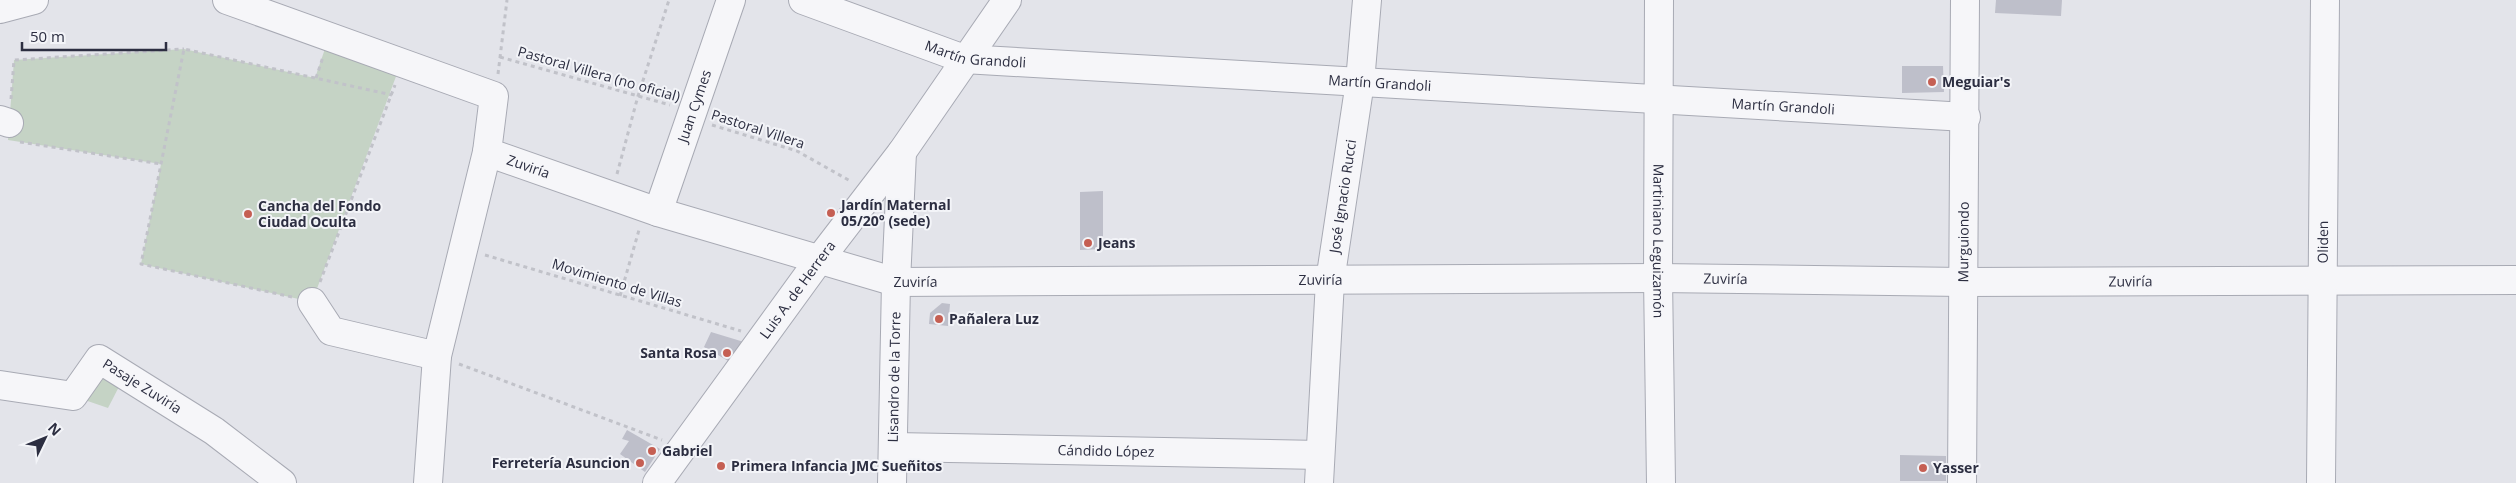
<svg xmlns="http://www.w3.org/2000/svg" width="2516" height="483" viewBox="0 0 2516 483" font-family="'Open Sans',sans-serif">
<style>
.green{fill:#c5d3c5}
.building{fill:#bebfca}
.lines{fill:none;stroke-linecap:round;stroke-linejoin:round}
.minor-casing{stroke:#a8aab4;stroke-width:30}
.path{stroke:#c1c2c9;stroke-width:3;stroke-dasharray:4 4;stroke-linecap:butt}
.minor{stroke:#f6f6f9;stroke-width:28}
.poi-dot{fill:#c55f53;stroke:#f3f4f8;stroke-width:2}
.labels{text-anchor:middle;stroke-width:4;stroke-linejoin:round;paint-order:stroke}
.street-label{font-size:14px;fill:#2c2e41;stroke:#f3f4f8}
.poi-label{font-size:14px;font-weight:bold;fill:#2c2e41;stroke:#f3f4f8;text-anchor:start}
</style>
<rect width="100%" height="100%" fill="#e3e4ea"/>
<g class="green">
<path d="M 329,37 L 401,63 L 312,302 L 141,264 L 161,164 L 8,140 L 14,60 L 184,49 L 315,78 Z"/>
<path d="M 99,359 L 125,375 L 108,408 L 73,396 Z"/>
</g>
<g class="building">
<path d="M 1996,0 L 2062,0 L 2061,16 L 1995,13 Z"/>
<path d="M 1902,66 L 1943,66 L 1944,92 L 1902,93 Z"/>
<path d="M 1103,191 L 1103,249 L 1080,250 L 1080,192 Z"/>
<path d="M 942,303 L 950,304 L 948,326 L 929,324 L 930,313 Z"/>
<path d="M 711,332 L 744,342 L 730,362 L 704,347 Z"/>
<path d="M 627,430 L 660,449 L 645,472 L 620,454 L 629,441 L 622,439 Z"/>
<path d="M 1900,455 L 1946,456 L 1946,481 L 1900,481 Z"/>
</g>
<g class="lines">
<g class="minor-casing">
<g id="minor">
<path id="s1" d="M 227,0 L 494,96 L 487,152 L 658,212 L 896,282 L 1658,278 L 1963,282 L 2516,280"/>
<path id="s2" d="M 803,0 L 964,59 L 1966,117"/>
<path id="s3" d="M 1659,0 L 1658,278 L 1661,483"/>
<path d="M 0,9 L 34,0"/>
<path d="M 0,120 L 9,123"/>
<path id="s4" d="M 658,212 L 731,0"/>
<path d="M 312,302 L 331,331 L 437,356 L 487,152"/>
<path id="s5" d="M 0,385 L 73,396 L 99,359 L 214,431 L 282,483"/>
<path id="s6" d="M 894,447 L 1320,455"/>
<path d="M 428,483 L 437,356"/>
<path id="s7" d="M 657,483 L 819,260 L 902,152 L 1007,0"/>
<path id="s8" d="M 892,483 L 896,282 L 902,152"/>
<path id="s9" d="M 1319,483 L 1330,281 L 1360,82 L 1367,0"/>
<path id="s10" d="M 1962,483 L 1965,0"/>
<path id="s11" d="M 2321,483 L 2325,0"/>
</g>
</g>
<g class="path">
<path d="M 500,57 L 670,105"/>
<path d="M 498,74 L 507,0"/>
<path d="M 316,78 L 323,57"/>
<path d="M 11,99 L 14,60 L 184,49"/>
<path d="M 712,125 L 797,151 L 852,182"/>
<path d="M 20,142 L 161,164"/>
<path d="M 617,174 L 638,96 L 669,0"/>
<path d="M 485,255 L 741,331"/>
<path d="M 320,282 L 395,85"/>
<path d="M 620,296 L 639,230"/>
<path d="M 292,297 L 141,264 L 184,49 L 392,95"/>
<path d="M 459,364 L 662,440"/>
</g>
<use href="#minor" class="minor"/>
</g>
<g class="poi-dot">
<circle cx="1932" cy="82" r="5"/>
<circle cx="831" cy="213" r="5"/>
<circle cx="248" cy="214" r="5"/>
<circle cx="1088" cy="243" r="5"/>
<circle cx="939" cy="319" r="5"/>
<circle cx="727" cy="353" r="5"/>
<circle cx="652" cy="451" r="5"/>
<circle cx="640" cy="463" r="5"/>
<circle cx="721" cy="466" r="5"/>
<circle cx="1923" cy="468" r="5"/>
</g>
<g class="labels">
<g class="street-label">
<text dy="5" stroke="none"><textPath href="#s2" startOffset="182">Martín Grandoli</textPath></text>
<text transform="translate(599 74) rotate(16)" y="5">Pastoral Villera (no oficial)</text>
<text dy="5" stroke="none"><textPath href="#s2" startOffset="588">Martín Grandoli</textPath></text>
<text dy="5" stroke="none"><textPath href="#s4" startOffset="112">Juan Cymes</textPath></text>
<text dy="5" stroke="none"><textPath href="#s2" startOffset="992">Martín Grandoli</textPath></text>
<text transform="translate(758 129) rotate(18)" y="5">Pastoral Villera</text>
<text dy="5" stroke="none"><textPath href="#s1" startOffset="384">Zuviría</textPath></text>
<text dy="5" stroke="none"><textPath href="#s9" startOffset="288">José Ignacio Rucci</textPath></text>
<text dy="5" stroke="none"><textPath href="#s10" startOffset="241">Murguiondo</textPath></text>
<text dy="5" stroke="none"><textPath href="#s3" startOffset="241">Martiniano Leguizamón</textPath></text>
<text dy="5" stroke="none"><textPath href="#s11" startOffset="241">Oliden</textPath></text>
<text dy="5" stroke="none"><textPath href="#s1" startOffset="1599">Zuviría</textPath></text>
<text dy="5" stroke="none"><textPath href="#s1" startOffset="789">Zuviría</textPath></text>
<text dy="5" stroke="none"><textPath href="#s1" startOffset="1194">Zuviría</textPath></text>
<text dy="5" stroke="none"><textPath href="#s1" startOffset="2004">Zuviría</textPath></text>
<text transform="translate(617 283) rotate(17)" y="5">Movimiento de Villas</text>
<text dy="5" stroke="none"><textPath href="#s7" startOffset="239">Luis A. de Herrera</textPath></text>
<text dy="5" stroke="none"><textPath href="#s8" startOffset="106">Lisandro de la Torre</textPath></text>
<text dy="5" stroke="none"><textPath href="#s5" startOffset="170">Pasaje Zuviría</textPath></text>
<text dy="5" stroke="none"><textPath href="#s6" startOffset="212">Cándido López</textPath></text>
</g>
<g class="poi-label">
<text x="1942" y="87">Meguiar's</text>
<text x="841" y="210">Jardín Maternal<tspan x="841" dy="16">05/20° (sede)</tspan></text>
<text x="258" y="211">Cancha del Fondo<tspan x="258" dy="16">Ciudad Oculta</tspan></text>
<text x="1098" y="248">Jeans</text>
<text x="949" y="324">Pañalera Luz</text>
<text x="717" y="358" text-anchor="end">Santa Rosa</text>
<text x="662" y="456">Gabriel</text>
<text x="630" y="468" text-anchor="end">Ferretería Asuncion</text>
<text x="731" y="471">Primera Infancia JMC Sueñitos</text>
<text x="1933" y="473">Yasser</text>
</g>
</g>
<g transform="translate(45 438) rotate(47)" stroke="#f3f4f8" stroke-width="4" paint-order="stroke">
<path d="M0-4L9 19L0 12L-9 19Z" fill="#2c2e41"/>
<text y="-8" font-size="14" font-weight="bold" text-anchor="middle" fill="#2c2e41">N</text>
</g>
<path d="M22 42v8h144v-8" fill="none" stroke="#2c2e41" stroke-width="2.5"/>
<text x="30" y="42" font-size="15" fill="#2c2e41" stroke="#f3f4f8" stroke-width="4" paint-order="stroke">50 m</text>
</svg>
